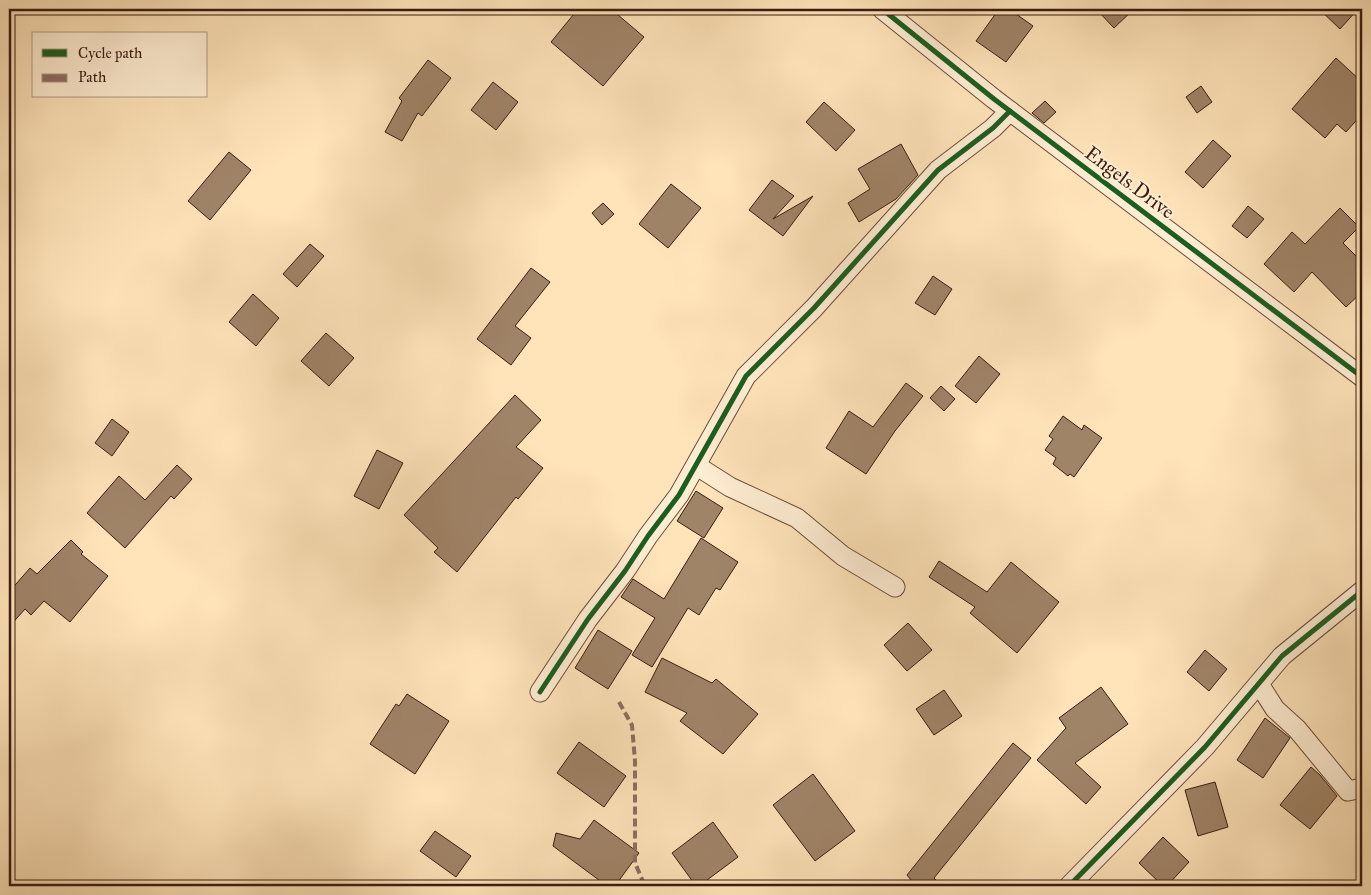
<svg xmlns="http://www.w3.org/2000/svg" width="1371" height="895" viewBox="0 0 1371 895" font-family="'IM FELL Great Primer',serif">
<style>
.building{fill:#a08468;stroke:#391d10}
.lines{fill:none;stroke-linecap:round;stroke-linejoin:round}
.minor-casing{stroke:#6a4e3a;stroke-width:21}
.minor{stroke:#ffedd2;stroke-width:19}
.quiet{stroke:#8d6e63;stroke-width:4;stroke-dasharray:8 4;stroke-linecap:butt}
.cycleway-casing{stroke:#ffedd2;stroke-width:8}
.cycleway{stroke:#1b5e20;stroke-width:5}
.labels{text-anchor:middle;stroke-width:4;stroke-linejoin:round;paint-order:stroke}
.street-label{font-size:20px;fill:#391d10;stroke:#ffedd2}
</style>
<rect width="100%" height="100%" fill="#ffe3b9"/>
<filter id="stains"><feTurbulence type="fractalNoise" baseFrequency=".004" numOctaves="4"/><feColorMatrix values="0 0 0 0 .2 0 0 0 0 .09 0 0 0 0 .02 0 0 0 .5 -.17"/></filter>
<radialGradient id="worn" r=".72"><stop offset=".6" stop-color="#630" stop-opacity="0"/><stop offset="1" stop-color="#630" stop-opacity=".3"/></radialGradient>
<g class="building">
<path d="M 578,9 L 611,9 L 644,37 L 603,86 L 551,42 Z"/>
<path d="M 999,9 L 1009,9 L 1033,26 L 1006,62 L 976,41 Z"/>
<path d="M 1096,9 L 1134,9 L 1114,28 Z"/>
<path d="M 1319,9 L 1358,9 L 1340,29 Z"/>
<path d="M 1336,58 L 1362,82 L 1362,114 L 1346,132 L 1337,124 L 1325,138 L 1292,109 Z"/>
<path d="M 428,60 L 451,78 L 422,116 L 418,113 L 402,141 L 385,132 L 402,101 L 399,98 Z"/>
<path d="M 493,82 L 518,102 L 496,130 L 471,110 Z"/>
<path d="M 1201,86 L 1212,102 L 1197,113 L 1186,97 Z"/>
<path d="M 1045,101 L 1056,112 L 1044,123 L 1032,113 Z"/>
<path d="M 824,102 L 855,130 L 836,151 L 806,122 Z"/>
<path d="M 1213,140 L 1231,156 L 1203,188 L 1185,172 Z"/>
<path d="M 901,144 L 918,175 L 896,199 L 859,222 L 848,203 L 870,189 L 858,169 Z"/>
<path d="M 229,152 L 251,170 L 210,220 L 188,201 Z"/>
<path d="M 772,180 L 794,196 L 773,219 L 813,196 L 783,236 L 749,210 Z"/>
<path d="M 671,184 L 701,208 L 668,248 L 639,224 Z"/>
<path d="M 603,203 L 614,214 L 602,225 L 592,213 Z"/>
<path d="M 1248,206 L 1264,219 L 1247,238 L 1232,226 Z"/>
<path d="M 1340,208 L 1359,227 L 1343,243 L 1362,262 L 1362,292 L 1346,307 L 1312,272 L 1294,292 L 1264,264 L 1292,232 L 1305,244 Z"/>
<path d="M 310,244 L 324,256 L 297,287 L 283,274 Z"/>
<path d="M 531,268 L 550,282 L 515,326 L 531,338 L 511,365 L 477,339 Z"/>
<path d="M 933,276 L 952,289 L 935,315 L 915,303 Z"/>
<path d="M 253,294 L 279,318 L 256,346 L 229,322 Z"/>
<path d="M 326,333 L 354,358 L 329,386 L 301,361 Z"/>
<path d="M 979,356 L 1000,374 L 976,403 L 955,386 Z"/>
<path d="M 906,383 L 923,396 L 895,431 L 866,474 L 826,448 L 849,411 L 873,427 Z"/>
<path d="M 941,386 L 955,399 L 944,411 L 930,398 Z"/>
<path d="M 515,395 L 541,420 L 516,447 L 543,468 L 518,499 L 516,497 L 457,572 L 434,552 L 438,548 L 404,515 Z"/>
<path d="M 1063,416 L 1082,430 L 1084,425 L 1102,438 L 1074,477 L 1070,474 L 1068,476 L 1053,464 L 1056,458 L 1045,450 L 1053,439 L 1049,436 Z"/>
<path d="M 112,419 L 129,432 L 112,456 L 95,443 Z"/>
<path d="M 377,450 L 403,463 L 379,509 L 354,496 Z"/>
<path d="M 177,465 L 192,479 L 174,499 L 171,496 L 125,548 L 87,513 L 119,476 L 145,500 Z"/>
<path d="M 696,491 L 723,508 L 704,538 L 677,521 Z"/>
<path d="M 701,538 L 738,562 L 720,590 L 716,588 L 699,615 L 688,608 L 652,667 L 632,655 L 655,618 L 621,597 L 633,579 L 664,599 Z"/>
<path d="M 71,540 L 83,552 L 81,554 L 108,576 L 70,622 L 44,601 L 31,615 L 25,609 L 9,627 L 9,592 L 30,568 L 37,574 Z"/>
<path d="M 939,561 L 987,592 L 1011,562 L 1059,602 L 1017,653 L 970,613 L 975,607 L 929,577 Z"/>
<path d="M 908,623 L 932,650 L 907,671 L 884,645 Z"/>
<path d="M 598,630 L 632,651 L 608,689 L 575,668 Z"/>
<path d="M 1205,650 L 1227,669 L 1209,691 L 1187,672 Z"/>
<path d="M 662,658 L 712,683 L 716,679 L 758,714 L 723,754 L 680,721 L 687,713 L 645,692 Z"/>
<path d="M 1101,687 L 1128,724 L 1075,763 L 1101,787 L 1086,804 L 1037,760 L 1066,728 L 1059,718 Z"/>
<path d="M 944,690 L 962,716 L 934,735 L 916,709 Z"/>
<path d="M 407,694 L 449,721 L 415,774 L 370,744 L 396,704 L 399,706 Z"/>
<path d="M 1265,718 L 1290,738 L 1263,778 L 1237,760 Z"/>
<path d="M 579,742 L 626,776 L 604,807 L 557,773 Z"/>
<path d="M 1013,743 L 1031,758 L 934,878 L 942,886 L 916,886 L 907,875 Z"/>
<path d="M 1311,767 L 1320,775 L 1337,796 L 1310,829 L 1280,805 Z"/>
<path d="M 813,774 L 855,831 L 815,861 L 773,805 Z"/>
<path d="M 1215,782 L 1228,827 L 1198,836 L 1185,790 Z"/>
<path d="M 594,820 L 639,853 L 615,886 L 607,886 L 553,846 L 556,833 L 580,839 Z"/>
<path d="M 713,822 L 738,857 L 699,886 L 696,886 L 672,853 Z"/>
<path d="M 435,831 L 471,856 L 456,877 L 420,851 Z"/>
<path d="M 1163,837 L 1189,862 L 1167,886 L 1163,886 L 1139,863 Z"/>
</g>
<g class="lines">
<g class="minor-casing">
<g id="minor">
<path d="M 882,9 L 994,99 L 1362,377"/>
<path d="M 697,466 L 730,487 L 797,518 L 843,556 L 895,587"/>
<path d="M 1259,684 L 1275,709 L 1297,729 L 1348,791 L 1362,788"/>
<path d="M 540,692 L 588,619 L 625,571 L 648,536 L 679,495 L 746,376 L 814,308 L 938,170 L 993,128 L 1010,111"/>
<path d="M 1069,886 L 1205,747 L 1282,656 L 1362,591"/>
</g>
</g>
<use href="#minor" class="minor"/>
<path class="quiet" d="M 619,702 L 632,725 L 635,761 L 635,863 L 645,886"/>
<g class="cycleway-casing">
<g id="cycleway">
<path d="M 882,9 L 994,99 L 1362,377"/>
<path d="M 540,692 L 588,619 L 625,571 L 648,536 L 679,495 L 746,376 L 814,308 L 938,170 L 993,128 L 1010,111"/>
<path d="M 1069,886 L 1205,747 L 1282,656 L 1362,591"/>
</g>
</g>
<use href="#cycleway" class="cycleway"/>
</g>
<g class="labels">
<g class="street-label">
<text transform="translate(1130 182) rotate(37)" y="7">Engels Drive</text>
</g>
</g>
<rect width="1371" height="895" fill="none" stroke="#ffe3b9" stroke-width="30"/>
<rect x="10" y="10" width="1351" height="875" fill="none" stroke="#391d10" stroke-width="2.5"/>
<rect x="15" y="15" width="1341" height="865" fill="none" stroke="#391d10"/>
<rect x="32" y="32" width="175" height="65" fill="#ffedd2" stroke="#b09a84"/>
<rect x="42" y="49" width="25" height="8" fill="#1b5e20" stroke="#b09a84"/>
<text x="78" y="58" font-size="15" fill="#391d10">Cycle path</text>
<rect x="42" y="74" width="25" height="8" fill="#8d6e63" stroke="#b09a84"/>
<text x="78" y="82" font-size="15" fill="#391d10">Path</text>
<rect width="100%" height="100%" filter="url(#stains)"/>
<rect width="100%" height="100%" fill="url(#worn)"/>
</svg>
